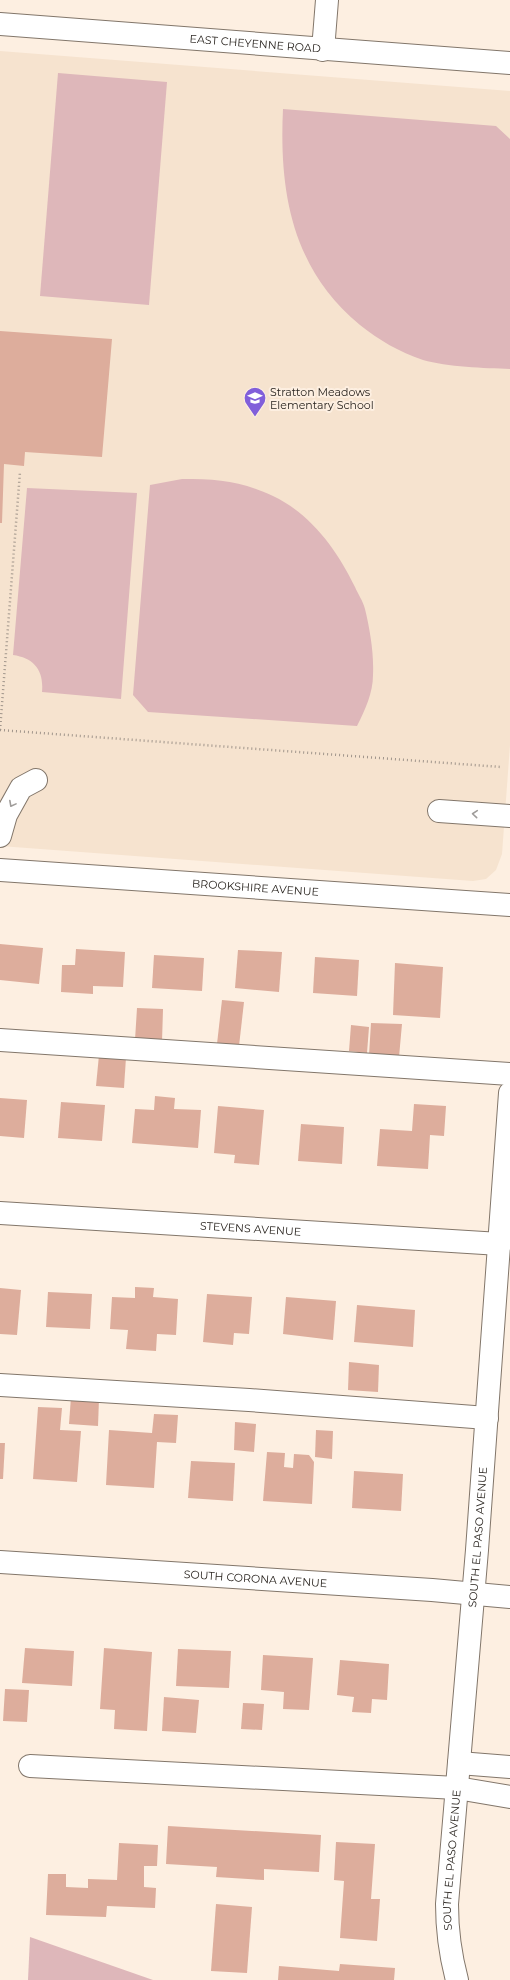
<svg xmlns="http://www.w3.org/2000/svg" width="510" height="1980" viewBox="0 0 510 1980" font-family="Montserrat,sans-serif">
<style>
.built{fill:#f6e3cf}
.green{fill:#deb7ba}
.building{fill:#ddad9c}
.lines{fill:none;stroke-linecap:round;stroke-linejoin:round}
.minor-casing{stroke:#82766a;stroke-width:24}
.path{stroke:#a0958b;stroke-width:2.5;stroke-dasharray:1 3;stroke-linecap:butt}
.minor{stroke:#fff;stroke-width:22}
.oneway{stroke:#9f9c9a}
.labels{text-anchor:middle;stroke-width:4;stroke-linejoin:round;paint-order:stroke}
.street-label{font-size:11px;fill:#29241f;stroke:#fdefe1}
.poi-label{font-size:11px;fill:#29241f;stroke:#fdefe1;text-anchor:start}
</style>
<rect width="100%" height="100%" fill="#fdefe1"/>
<path class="built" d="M 0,51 L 510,91 L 510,745 L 502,854 L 496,870 L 486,879 L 473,881 L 0,846 Z"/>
<g class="green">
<path d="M 58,73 L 167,82 L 149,305 L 40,296 Z"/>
<path d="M 283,109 L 496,126 L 510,139 L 510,369 C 485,368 447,367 423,360 C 399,352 379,340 360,325 C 292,269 279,192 283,109 Z"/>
<path d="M 182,479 C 218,479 241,481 273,496 C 311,514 337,550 355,587 C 358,594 363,601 365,609 C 370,630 374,653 373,675 C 373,693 365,710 357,726 L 148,712 L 133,695 L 150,485 Z"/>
<path d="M 27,488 L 137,493 L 121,699 L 42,692 C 44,670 34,658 13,655 Z"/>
<path d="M 30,1937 L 153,1980 L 28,1980 Z"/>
</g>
<g class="building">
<path d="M 0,331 L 112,339 L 102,457 L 25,452 L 24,466 L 4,464 L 2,523 L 0,523 Z"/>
<path d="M 0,944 L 43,948 L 39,984 L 0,980 Z"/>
<path d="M 76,949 L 125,952 L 123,987 L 93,986 L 93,994 L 61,992 L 62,965 L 75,965 Z"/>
<path d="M 238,950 L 282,952 L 279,992 L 235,988 Z"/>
<path d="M 154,955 L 204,958 L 202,991 L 152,988 Z"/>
<path d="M 315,957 L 359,960 L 357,996 L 313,993 Z"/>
<path d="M 395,963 L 443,967 L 440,1018 L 393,1015 Z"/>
<path d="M 222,1000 L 244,1002 L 239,1046 L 217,1044 Z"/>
<path d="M 137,1008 L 163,1009 L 162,1041 L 135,1040 Z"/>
<path d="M 371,1023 L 402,1024 L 399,1057 L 369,1055 Z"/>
<path d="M 351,1025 L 369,1027 L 367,1053 L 349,1051 Z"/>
<path d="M 99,1055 L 126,1057 L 124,1088 L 96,1086 Z"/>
<path d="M 155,1096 L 175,1098 L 174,1109 L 201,1110 L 198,1148 L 132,1143 L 135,1109 L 154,1110 Z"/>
<path d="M 0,1098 L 27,1100 L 24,1138 L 0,1136 Z"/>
<path d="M 61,1102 L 105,1105 L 102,1141 L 58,1138 Z"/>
<path d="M 414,1104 L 446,1106 L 444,1136 L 430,1135 L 428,1169 L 377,1166 L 380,1129 L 412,1131 Z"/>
<path d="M 218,1106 L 264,1110 L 259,1165 L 234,1163 L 235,1155 L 214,1153 Z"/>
<path d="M 301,1124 L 344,1127 L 342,1164 L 298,1161 Z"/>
<path d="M 135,1287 L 154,1288 L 153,1297 L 178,1299 L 176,1335 L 157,1334 L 156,1351 L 126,1349 L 128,1330 L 110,1329 L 112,1297 L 135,1298 Z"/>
<path d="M 0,1288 L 21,1290 L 17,1335 L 0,1334 Z"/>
<path d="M 48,1292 L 92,1294 L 90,1329 L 46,1327 Z"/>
<path d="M 207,1294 L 252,1297 L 249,1334 L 234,1333 L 233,1345 L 203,1342 Z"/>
<path d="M 286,1297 L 336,1301 L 333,1340 L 283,1334 Z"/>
<path d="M 357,1305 L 415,1310 L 413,1347 L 354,1342 Z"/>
<path d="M 349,1362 L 379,1365 L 378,1392 L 348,1390 Z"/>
<path d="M 71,1397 L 99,1399 L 98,1426 L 69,1424 Z"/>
<path d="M 38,1407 L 62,1408 L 60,1430 L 81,1431 L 77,1482 L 33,1479 Z"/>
<path d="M 154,1414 L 178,1415 L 176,1443 L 157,1442 L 154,1488 L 106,1485 L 109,1430 L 152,1433 Z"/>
<path d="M 235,1422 L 256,1424 L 254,1452 L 234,1450 Z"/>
<path d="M 316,1430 L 333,1431 L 332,1459 L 315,1457 Z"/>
<path d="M 0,1443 L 5,1443 L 3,1479 L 0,1479 Z"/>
<path d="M 267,1452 L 285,1453 L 284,1467 L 293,1468 L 294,1454 L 309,1455 L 314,1462 L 312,1504 L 263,1501 Z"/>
<path d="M 191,1461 L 235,1463 L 233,1501 L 188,1498 Z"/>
<path d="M 354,1471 L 403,1474 L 401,1511 L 352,1508 Z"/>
<path d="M 25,1648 L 74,1651 L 72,1686 L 22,1683 Z"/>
<path d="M 104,1648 L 152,1652 L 147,1731 L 114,1729 L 115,1710 L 100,1709 Z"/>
<path d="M 178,1649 L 231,1651 L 229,1688 L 176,1686 Z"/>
<path d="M 263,1655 L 313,1658 L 309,1710 L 283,1709 L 284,1692 L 261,1690 Z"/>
<path d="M 340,1660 L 389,1664 L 387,1700 L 372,1699 L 371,1713 L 352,1712 L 354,1697 L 337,1695 Z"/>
<path d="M 5,1689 L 29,1690 L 27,1722 L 3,1721 Z"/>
<path d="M 164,1697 L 199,1700 L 196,1733 L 162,1731 Z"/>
<path d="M 243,1703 L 264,1704 L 262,1730 L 241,1729 Z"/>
<path d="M 168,1826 L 321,1835 L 319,1872 L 264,1869 L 264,1880 L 216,1877 L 217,1867 L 166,1864 Z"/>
<path d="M 336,1842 L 375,1844 L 371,1899 L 380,1899 L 377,1941 L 340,1938 L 344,1881 L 334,1880 Z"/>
<path d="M 119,1843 L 158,1845 L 157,1866 L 144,1866 L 144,1887 L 156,1888 L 155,1908 L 107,1906 L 106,1917 L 46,1915 L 48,1874 L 66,1874 L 66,1887 L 88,1888 L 88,1879 L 117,1880 Z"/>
<path d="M 216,1904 L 252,1907 L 247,1973 L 211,1971 Z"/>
<path d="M 340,1964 L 395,1968 L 394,1980 L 278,1980 L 279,1966 L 339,1971 Z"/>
</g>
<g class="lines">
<g class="minor-casing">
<g id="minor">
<path id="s1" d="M 0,24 L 510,63"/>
<path d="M 323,50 L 327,0"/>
<path d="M 439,811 L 510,816"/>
<path d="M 0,836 L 6,815 L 21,788 L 36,780"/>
<path id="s2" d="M 0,870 L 510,905"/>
<path d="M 0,1040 L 510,1074"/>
<path id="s3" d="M 0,1213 L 500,1244"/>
<path d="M 0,1385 L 249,1400 L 487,1418"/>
<path id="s4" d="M 0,1562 L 432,1590 L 510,1597"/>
<path d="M 459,1763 L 510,1767"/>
<path d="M 30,1766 L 457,1788 L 510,1797"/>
<path id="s5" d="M 457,1980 C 450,1954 447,1931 447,1904 L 477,1550 L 510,1093"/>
</g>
</g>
<g class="path">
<path d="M 0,730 L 501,767"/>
<path d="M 0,730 L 20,472"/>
</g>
<use href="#minor" class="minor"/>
</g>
<defs><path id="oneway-chevron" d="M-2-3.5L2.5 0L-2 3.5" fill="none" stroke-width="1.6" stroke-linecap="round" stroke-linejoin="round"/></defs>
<g class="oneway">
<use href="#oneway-chevron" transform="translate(12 804) rotate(118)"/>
<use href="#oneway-chevron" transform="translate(475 814) rotate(-175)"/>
</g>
<defs>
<g id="school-pin" transform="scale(1.15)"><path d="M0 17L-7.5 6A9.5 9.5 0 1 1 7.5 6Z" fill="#815fda" stroke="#fdefe1"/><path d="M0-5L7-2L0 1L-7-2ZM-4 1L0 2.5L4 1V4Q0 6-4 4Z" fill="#fff"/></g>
</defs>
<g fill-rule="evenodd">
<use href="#school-pin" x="255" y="398"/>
</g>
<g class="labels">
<g class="street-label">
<text dy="4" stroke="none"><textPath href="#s1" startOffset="256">EAST CHEYENNE ROAD</textPath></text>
<text dy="4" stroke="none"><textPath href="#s2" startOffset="256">BROOKSHIRE AVENUE</textPath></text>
<text dy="4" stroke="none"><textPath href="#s3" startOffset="251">STEVENS AVENUE</textPath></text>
<text dy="4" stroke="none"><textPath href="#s5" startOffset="445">SOUTH EL PASO AVENUE</textPath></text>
<text dy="4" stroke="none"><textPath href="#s4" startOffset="256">SOUTH CORONA AVENUE</textPath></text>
<text dy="4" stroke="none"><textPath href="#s5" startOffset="121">SOUTH EL PASO AVENUE</textPath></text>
</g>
<g class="poi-label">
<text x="270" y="396">Stratton Meadows<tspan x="270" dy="13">Elementary School</tspan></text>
</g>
</g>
</svg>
